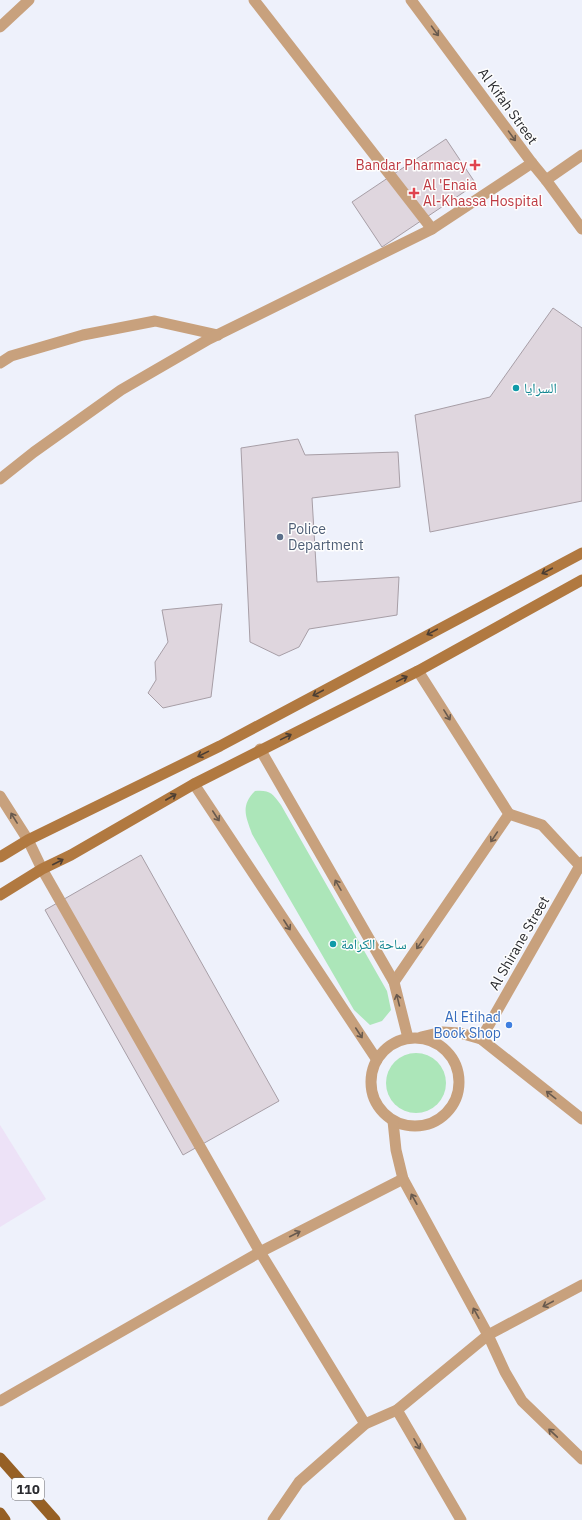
<svg xmlns="http://www.w3.org/2000/svg" width="582" height="1520" viewBox="0 0 582 1520" font-family="'IBM Plex Sans','Noto Naskh Arabic',sans-serif">
<style>
.commercial{fill:#ede2f7}
.green{fill:#ace6b9}
.building{fill:#dfd6de;stroke:#a79ea6}
.lines{fill:none;stroke-linecap:round;stroke-linejoin:round}
.pedestrian{stroke:#c8a17d;stroke-width:11}
.minor{stroke:#c8a17d;stroke-width:11}
.tertiary{stroke:#c8a17d;stroke-width:11}
.secondary{stroke:#b17940;stroke-width:11}
.primary{stroke:#966025;stroke-width:11}
.oneway{stroke:#695a4e}
.oneway2{stroke:#4c3e33}
.health-dot{fill:#e0444e;stroke:#fefefe;stroke-width:1.5}
.culture-dot{fill:#0f9aa8;stroke:#fefefe;stroke-width:1.5}
.service-dot{fill:#5c6f8a;stroke:#fefefe;stroke-width:1.5}
.shop-dot{fill:#3f7fe0;stroke:#fefefe;stroke-width:1.5}
.labels{text-anchor:middle;stroke-width:3;stroke-linejoin:round;paint-order:stroke}
.shield{fill:#fefefe;stroke:#6a6a6d;stroke-width:1}
.shield-label{font-size:13px;font-weight:bold;fill:#2a2b2f}
.street-label{font-size:14px;fill:#2a2b2f;stroke:#fefefe}
.health-label{font-size:14px;fill:#be3a42;stroke:#fefefe;text-anchor:end}
.culture-label{font-size:14px;fill:#0d838f;stroke:#fefefe;text-anchor:start}
.service-label{font-size:14px;fill:#4e5e75;stroke:#fefefe;text-anchor:start}
.shop-label{font-size:14px;fill:#366cbe;stroke:#fefefe;text-anchor:end}
</style>
<rect width="100%" height="100%" fill="#eef1fb"/>
<path class="commercial" d="M 0,1125 L 46,1199 L 0,1227 Z"/>
<g class="green">
<path d="M 255,791 C 270,790 272,793 281,805 L 387,991 L 391,1010 L 382,1021 L 370,1025 L 354,1010 L 252,834 C 246,817 240,806 255,791 Z"/>
<circle cx="416" cy="1083" r="30"/>
</g>
<g class="building">
<path d="M 446,139 L 476,184 L 382,247 L 352,202 Z"/>
<path d="M 553,308 L 582,328 L 582,501 L 430,532 L 415,415 L 490,397 Z"/>
<path d="M 298,439 L 305,455 L 398,452 L 400,487 L 312,498 L 317,582 L 399,577 L 397,615 L 309,629 L 299,647 L 279,656 L 250,642 L 241,448 Z"/>
<path d="M 222,604 L 211,697 L 163,708 L 148,693 L 156,680 L 155,662 L 168,642 L 162,610 Z"/>
<path d="M 141,855 L 279,1101 L 183,1155 L 45,910 Z"/>
</g>
<g class="lines">
<g class="pedestrian">
<path d="M 509,814 L 542,825 L 582,868"/>
<path d="M 481,1039 L 582,862"/>
</g>
<g class="minor">
<path d="M 254,0 L 432,229"/>
<path d="M 411,0 L 532,163 L 546,180 L 582,229"/>
<path d="M 0,27 L 29,0"/>
<path d="M 546,180 L 582,155"/>
<path d="M 0,363 L 11,356 L 83,335 L 155,321 L 218,335"/>
<path d="M 0,479 L 34,452 L 121,390 L 209,339 L 432,229 L 532,163"/>
<path d="M 0,796 L 28,840 L 42,869 L 260,1252 L 365,1424"/>
<path d="M 394,982 L 509,814 L 418,671"/>
<path d="M 273,1520 L 299,1482 L 365,1424 L 397,1410 L 488,1335"/>
</g>
<g class="tertiary">
<path d="M 260,749 L 394,982 L 408,1038"/>
<path d="M 194,784 L 377,1060"/>
<path d="M 421,1037 L 442,1032 L 460,1033 L 481,1039 L 582,1119"/>
<circle cx="415" cy="1082" r="44"/>
<path d="M 393,1121 L 396,1150 L 403,1179 L 488,1335 L 505,1372 L 522,1401 L 582,1459"/>
<path d="M 488,1335 L 582,1285"/>
<path d="M 0,1401 L 260,1252 L 403,1179"/>
<path d="M 397,1410 L 461,1520"/>
</g>
<g class="secondary">
<path d="M 0,857 L 28,840 L 220,746 L 582,553"/>
<path d="M 0,895 L 42,869 L 71,855 L 194,784 L 418,671 L 582,580"/>
</g>
<g class="primary">
<path d="M 0,1458 L 55,1520"/>
<path d="M 0,1513 L 5,1520"/>
</g>
</g>
<defs><path id="oneway-shaft" d="M-6 0H5M1.5-3L5.5 0L1.5 3" fill="none" stroke-width="1.6" stroke-linecap="round" stroke-linejoin="round"/></defs>
<g class="oneway">
<use href="#oneway-shaft" transform="translate(435 31) rotate(54)"/>
<use href="#oneway-shaft" transform="translate(512 136) rotate(54)"/>
<use href="#oneway-shaft" transform="translate(447 715) rotate(58)"/>
<use href="#oneway-shaft" transform="translate(216 816) rotate(57)"/>
<use href="#oneway-shaft" transform="translate(14 818) rotate(-122)"/>
<use href="#oneway-shaft" transform="translate(494 837) rotate(124)"/>
<use href="#oneway-shaft" transform="translate(338 885) rotate(-120)"/>
<use href="#oneway-shaft" transform="translate(287 925) rotate(57)"/>
<use href="#oneway-shaft" transform="translate(420 944) rotate(125)"/>
<use href="#oneway-shaft" transform="translate(398 1000) rotate(-104)"/>
<use href="#oneway-shaft" transform="translate(359 1033) rotate(57)"/>
<use href="#oneway-shaft" transform="translate(551 1095) rotate(-142)"/>
<use href="#oneway-shaft" transform="translate(414 1199) rotate(-119)"/>
<use href="#oneway-shaft" transform="translate(295 1234) rotate(-27)"/>
<use href="#oneway-shaft" transform="translate(548 1304) rotate(152)"/>
<use href="#oneway-shaft" transform="translate(476 1313) rotate(-119)"/>
<use href="#oneway-shaft" transform="translate(553 1433) rotate(-137)"/>
<use href="#oneway-shaft" transform="translate(417 1444) rotate(60)"/>
</g>
<g class="oneway2">
<use href="#oneway-shaft" transform="translate(547 571) rotate(152)"/>
<use href="#oneway-shaft" transform="translate(432 632) rotate(152)"/>
<use href="#oneway-shaft" transform="translate(402 679) rotate(-26)"/>
<use href="#oneway-shaft" transform="translate(318 693) rotate(152)"/>
<use href="#oneway-shaft" transform="translate(286 737) rotate(-26)"/>
<use href="#oneway-shaft" transform="translate(203 754) rotate(154)"/>
<use href="#oneway-shaft" transform="translate(171 797) rotate(-30)"/>
<use href="#oneway-shaft" transform="translate(58 862) rotate(-27)"/>
</g>
<g class="health-dot">
<path d="M473 159h4v4h4v4h-4v4h-4v-4h-4v-4h4z"/>
<path d="M412 187h4v4h4v4h-4v4h-4v-4h-4v-4h4z"/>
</g>
<g class="culture-dot">
<circle cx="516" cy="388" r="4"/>
<circle cx="333" cy="944" r="4"/>
</g>
<circle class="service-dot" cx="280" cy="537" r="4"/>
<circle class="shop-dot" cx="509" cy="1025" r="4"/>
<g class="labels">
<rect class="shield" x="12" y="1478" width="32" height="22" rx="3"/>
<g class="shield-label">
<text x="28" y="1494">110</text>
</g>
<g class="street-label">
<text transform="translate(508 106) rotate(54)" y="5">Al Kifah Street</text>
<text transform="translate(519 943) rotate(-60)" y="5">Al Shirane Street</text>
</g>
<g class="health-label">
<text x="467" y="170">Bandar Pharmacy</text>
<text x="423" y="190" text-anchor="start">Al 'Enaia<tspan x="423" dy="16">Al-Khassa Hospital</tspan></text>
</g>
<g class="culture-label">
<text x="524" y="393">السرايا</text>
<text x="341" y="949">ساحة الكرامة</text>
</g>
<g class="service-label">
<text x="288" y="534">Police<tspan x="288" dy="16">Department</tspan></text>
</g>
<g class="shop-label">
<text x="501" y="1022">Al Etihad<tspan x="501" dy="16">Book Shop</tspan></text>
</g>
</g>
</svg>
